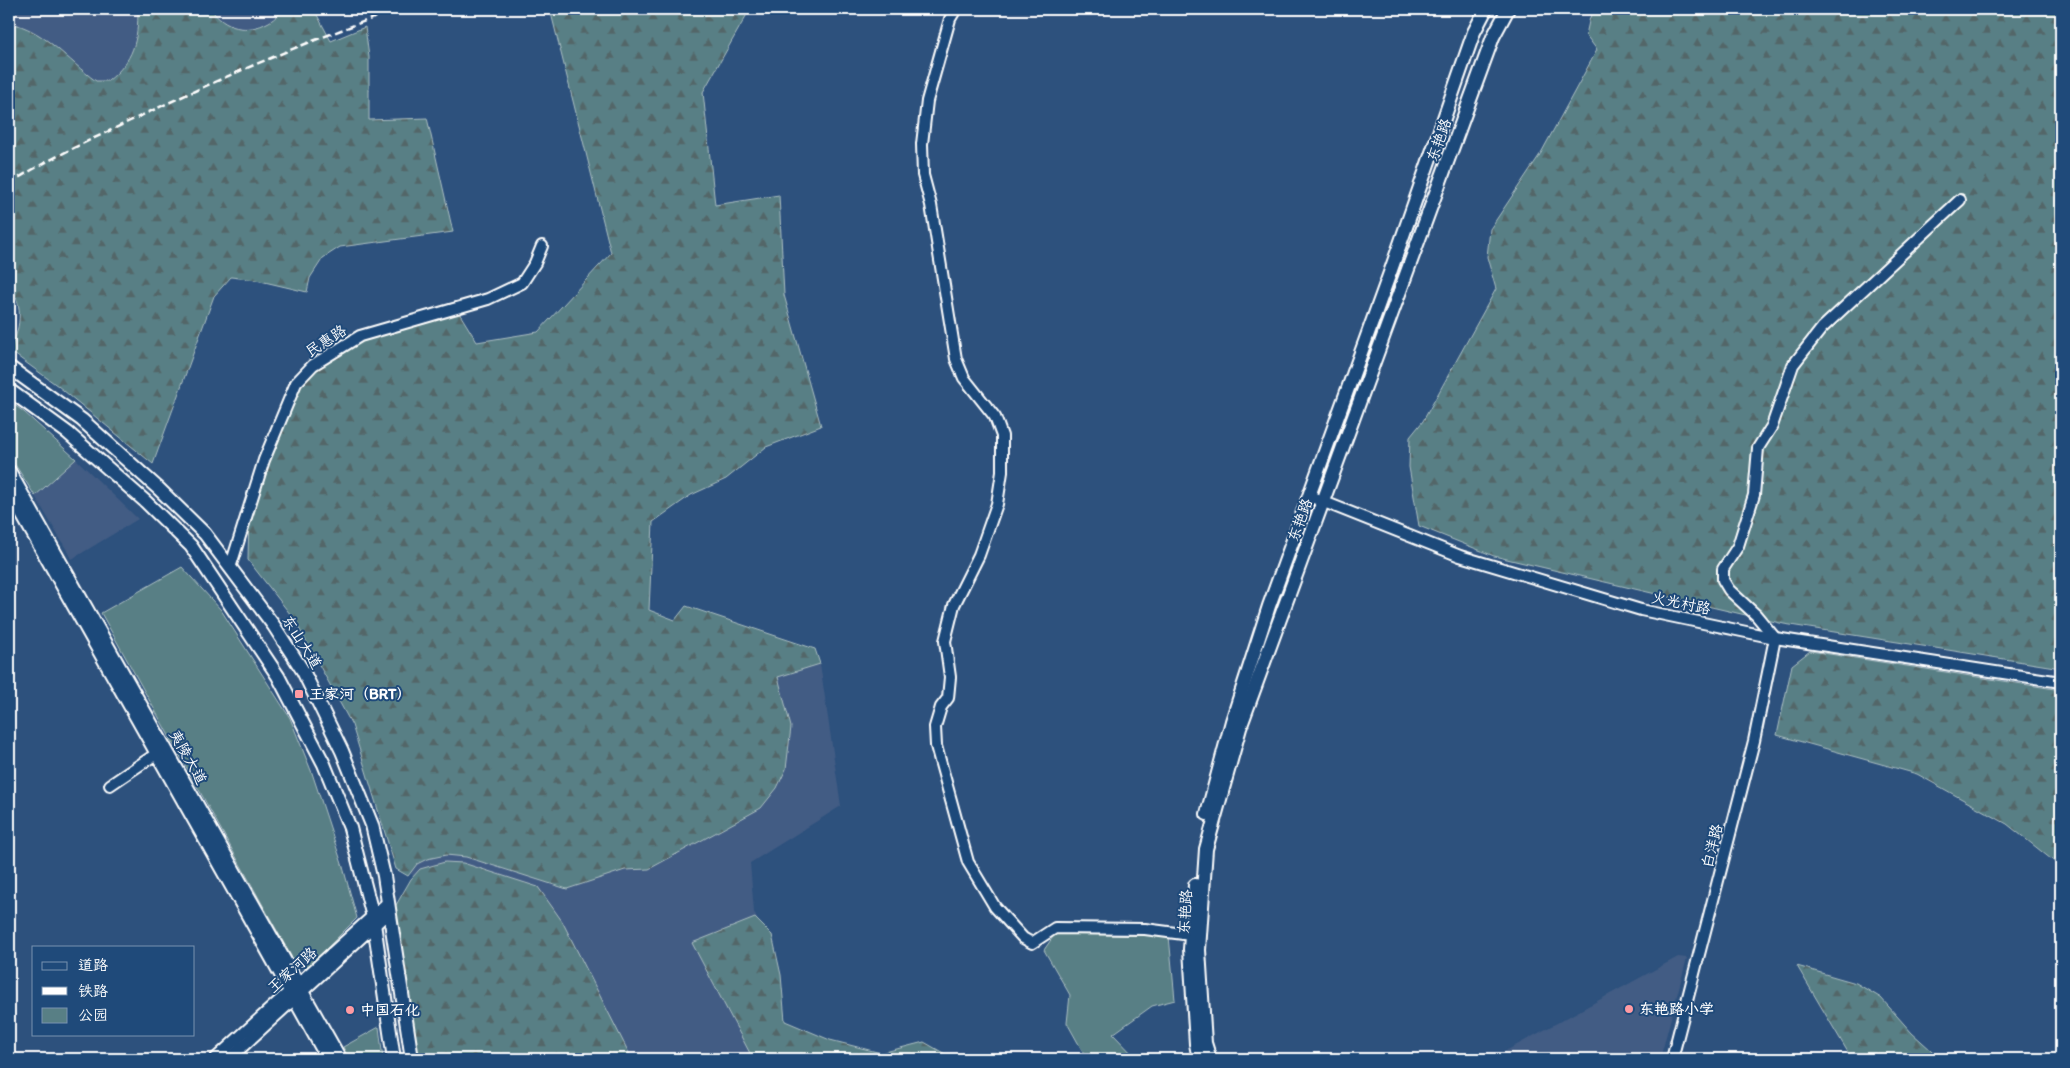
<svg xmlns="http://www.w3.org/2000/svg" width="2070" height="1068" viewBox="0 0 2070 1068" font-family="Itim,'LXGW WenKai TC',sans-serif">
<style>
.built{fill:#425c84}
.green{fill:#587f85;stroke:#acbfc2}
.forest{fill:url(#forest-firs);stroke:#acbfc2}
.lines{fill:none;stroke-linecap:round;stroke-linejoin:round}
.minor-casing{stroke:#fff;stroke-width:14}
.major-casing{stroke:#fff;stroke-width:16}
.minor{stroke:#1f4a7a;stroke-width:10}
.major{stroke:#1f4a7a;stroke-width:12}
.rail{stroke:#fff;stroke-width:2.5;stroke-dasharray:8 4;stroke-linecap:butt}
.poi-dot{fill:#ff9aa2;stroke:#1f4a7a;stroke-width:2}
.labels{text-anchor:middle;stroke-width:4;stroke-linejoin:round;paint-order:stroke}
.street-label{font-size:15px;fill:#fff;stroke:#1f4a7a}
.poi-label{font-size:15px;font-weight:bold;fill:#fff;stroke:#1f4a7a;text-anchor:start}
</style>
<defs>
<pattern id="forest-firs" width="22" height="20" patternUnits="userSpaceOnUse" patternTransform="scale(1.25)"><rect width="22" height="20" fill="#587f85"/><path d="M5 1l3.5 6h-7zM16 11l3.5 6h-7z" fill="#526668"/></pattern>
</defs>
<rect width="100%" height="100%" fill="#2d517d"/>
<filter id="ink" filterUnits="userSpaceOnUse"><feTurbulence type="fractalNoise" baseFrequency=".02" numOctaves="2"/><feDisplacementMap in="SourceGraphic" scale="10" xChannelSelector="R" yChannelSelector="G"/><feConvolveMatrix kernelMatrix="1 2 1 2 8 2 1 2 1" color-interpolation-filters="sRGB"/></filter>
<g filter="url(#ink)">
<g class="built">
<path d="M 9,9 L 138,9 L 136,44 L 120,71 L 108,81 L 96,81 L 37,34 L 20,25 L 9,23 Z"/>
<path d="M 211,9 L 285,9 L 269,22 L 250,28 L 233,28 L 218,20 Z"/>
<path d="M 766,447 L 726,479 L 691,495 L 653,522 L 649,610 L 675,620 L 686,606 L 815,649 L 820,664 L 841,806 L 750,863 L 754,912 L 781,975 L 773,1002 L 786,1059 L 502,1059 L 461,912 L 394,861 L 446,647 Z"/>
<path d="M 76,459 L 138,519 L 72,559 L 35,496 Z"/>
<path d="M 1678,957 L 1687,958 L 1660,1059 L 1491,1059 Z"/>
</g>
<g class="green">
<path d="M 9,401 L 24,412 L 76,459 L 35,496 L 9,455 Z"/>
<path d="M 182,567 L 221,610 L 290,718 L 312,773 L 343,867 L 357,918 L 306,969 L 296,965 L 101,613 Z"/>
<path d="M 1057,931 L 1081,934 L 1169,936 L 1175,1000 L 1152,1006 L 1113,1034 L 1137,1059 L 1087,1059 L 1067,1023 L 1070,995 L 1044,950 Z"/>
<path d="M 379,1027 L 383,1059 L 349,1059 L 343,1047 Z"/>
</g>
<g class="forest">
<path d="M 138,9 L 211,9 C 224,29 247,34 269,22 C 275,19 279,13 284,10 C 290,6 312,9 320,9 L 317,15 L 331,41 L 365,27 L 369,57 L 369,120 L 427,118 L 453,232 L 340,247 L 323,258 L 310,278 L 307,292 L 256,280 L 231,277 L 214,296 L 153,464 L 58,386 L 10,351 C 19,331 26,305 9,287 L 9,23 C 44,29 68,61 96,81 L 108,81 C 134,60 138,41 138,9 Z"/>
<path d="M 550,9 L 750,9 L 703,92 L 715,205 L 779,195 L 784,295 L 821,426 L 766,447 L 726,479 L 691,495 L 653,522 L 649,610 L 675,620 L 686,606 L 815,649 L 820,664 L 778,677 L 791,727 L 786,769 L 777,788 L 761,808 L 649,869 L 625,870 L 567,889 L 466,857 L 446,855 L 427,859 L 417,864 L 408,876 L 396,869 L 352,725 L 294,619 L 248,560 L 249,511 L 296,383 L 360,336 L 456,308 L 477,342 L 538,332 L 611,253 Z"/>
<path d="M 1597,9 L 2061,9 L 2061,668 L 1784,624 L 1494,556 L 1419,526 L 1409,467 L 1410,437 L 1423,421 L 1496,289 L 1487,257 L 1490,229 L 1541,153 L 1597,50 L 1586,35 L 1590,17 Z"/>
<path d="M 1810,651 L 2061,690 L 2061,867 L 2007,824 L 1917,774 L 1777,735 L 1792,665 Z"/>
<path d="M 445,862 L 463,863 L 538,887 L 562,921 L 632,1059 L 415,1059 L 392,912 L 411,879 L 420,869 Z"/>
<path d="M 755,918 L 772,935 L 781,975 L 785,1021 L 830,1040 L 881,1053 L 924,1042 L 954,1059 L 753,1059 L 692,943 Z"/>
<path d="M 1797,966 L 1856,983 L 1881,998 L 1912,1033 L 1941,1059 L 1852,1059 Z"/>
</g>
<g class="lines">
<g class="minor-casing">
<g id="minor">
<path d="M 956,9 L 950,19 L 927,101 L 922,144 L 923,175 L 931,205 L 956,359 L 964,378 L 995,417 L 1002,436 L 1002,472 L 997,504 L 979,555 L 954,605 L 945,641 L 950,677 L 948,698 L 941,707 L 935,727 L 936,746 L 968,862 L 995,907 L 1023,938 L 1032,943 L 1055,928 L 1145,929 L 1191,935"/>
<path d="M 1309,496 L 1460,556 L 1641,610 L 1775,638 L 2061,682"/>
<path d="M 230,568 L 264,460 L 296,383 L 313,365 L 360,336 L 488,299 L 522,283 L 535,263 L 542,246"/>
<path d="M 110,785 L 156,754"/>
<path d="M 215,1059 L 388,902"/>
<path d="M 229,1059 L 389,912"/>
<path d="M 1672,1059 L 1754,741 L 1775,638 L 1756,615 L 1729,590 L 1723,580 L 1723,569 L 1738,546 L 1754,495 L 1758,448 L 1772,426 L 1793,365 L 1822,328 L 1960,200"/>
</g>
</g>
<g class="major-casing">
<g id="major">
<path d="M 9,367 L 82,420 L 159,489 L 205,534 L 274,626 L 303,671 L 342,751 L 372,825 L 384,876 L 412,1059"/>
<path d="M 9,390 L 68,433 L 146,502 L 191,546 L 278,676 L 324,764 L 350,828 L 373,917 L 394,1059"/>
<path d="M 9,471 C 119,667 231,862 340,1059"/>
<path d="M 9,491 C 115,681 223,869 328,1059"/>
<path d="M 1207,814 L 1232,721 L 1269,606 L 1391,270 L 1474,32 L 1486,9"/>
<path d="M 1195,885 L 1190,949 L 1196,1044 L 1199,1059"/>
<path d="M 1210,1059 L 1205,1043 L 1199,950 L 1206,849 L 1240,728 L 1493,37 L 1508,9"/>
</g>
</g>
<use href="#minor" class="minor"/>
<use href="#major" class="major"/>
<path class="rail" d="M 9,184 C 47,159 89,141 130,121 C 218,79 307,41 399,9"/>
</g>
</g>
<g class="poi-dot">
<rect x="294" y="689" width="10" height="10" rx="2.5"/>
<circle cx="1629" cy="1009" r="5"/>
<circle cx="350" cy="1010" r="5"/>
</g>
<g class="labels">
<g class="street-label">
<text transform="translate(1439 140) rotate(-70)" y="5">东艳路</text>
<text transform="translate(326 341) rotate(-33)" y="5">民惠路</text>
<text transform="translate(1300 520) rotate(-70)" y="5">东艳路</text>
<text transform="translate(1681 603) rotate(12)" y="5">火光村路</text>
<text transform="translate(302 642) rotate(58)" y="5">东山大道</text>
<text transform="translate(188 757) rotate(61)" y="5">夷陵大道</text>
<text transform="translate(1712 846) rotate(-76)" y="5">白洋路</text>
<text transform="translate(1185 912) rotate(-86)" y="5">东艳路</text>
<text transform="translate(292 970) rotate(-42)" y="5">王家河路</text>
</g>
<g class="poi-label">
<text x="309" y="699">王家河（BRT）</text>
<text x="1639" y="1014">东艳路小学</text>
<text x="360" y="1015">中国石化</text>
</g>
</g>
<rect width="2070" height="1068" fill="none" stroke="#1f4a7a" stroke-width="30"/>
<rect x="15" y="15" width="2040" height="1038" fill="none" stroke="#fff" stroke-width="2" filter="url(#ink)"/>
<rect x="32" y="946" width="162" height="90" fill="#1f4a7a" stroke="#7992af"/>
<rect x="42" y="962" width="25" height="8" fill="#1f4a7a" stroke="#7992af"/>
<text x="78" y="970" font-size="15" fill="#ffffff">道路</text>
<rect x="42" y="987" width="25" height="8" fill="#ffffff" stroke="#7992af"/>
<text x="78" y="996" font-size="15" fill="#ffffff">铁路</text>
<rect x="42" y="1008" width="25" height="15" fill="#587f85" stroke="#7992af"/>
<text x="78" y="1020" font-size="15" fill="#ffffff">公园</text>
</svg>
